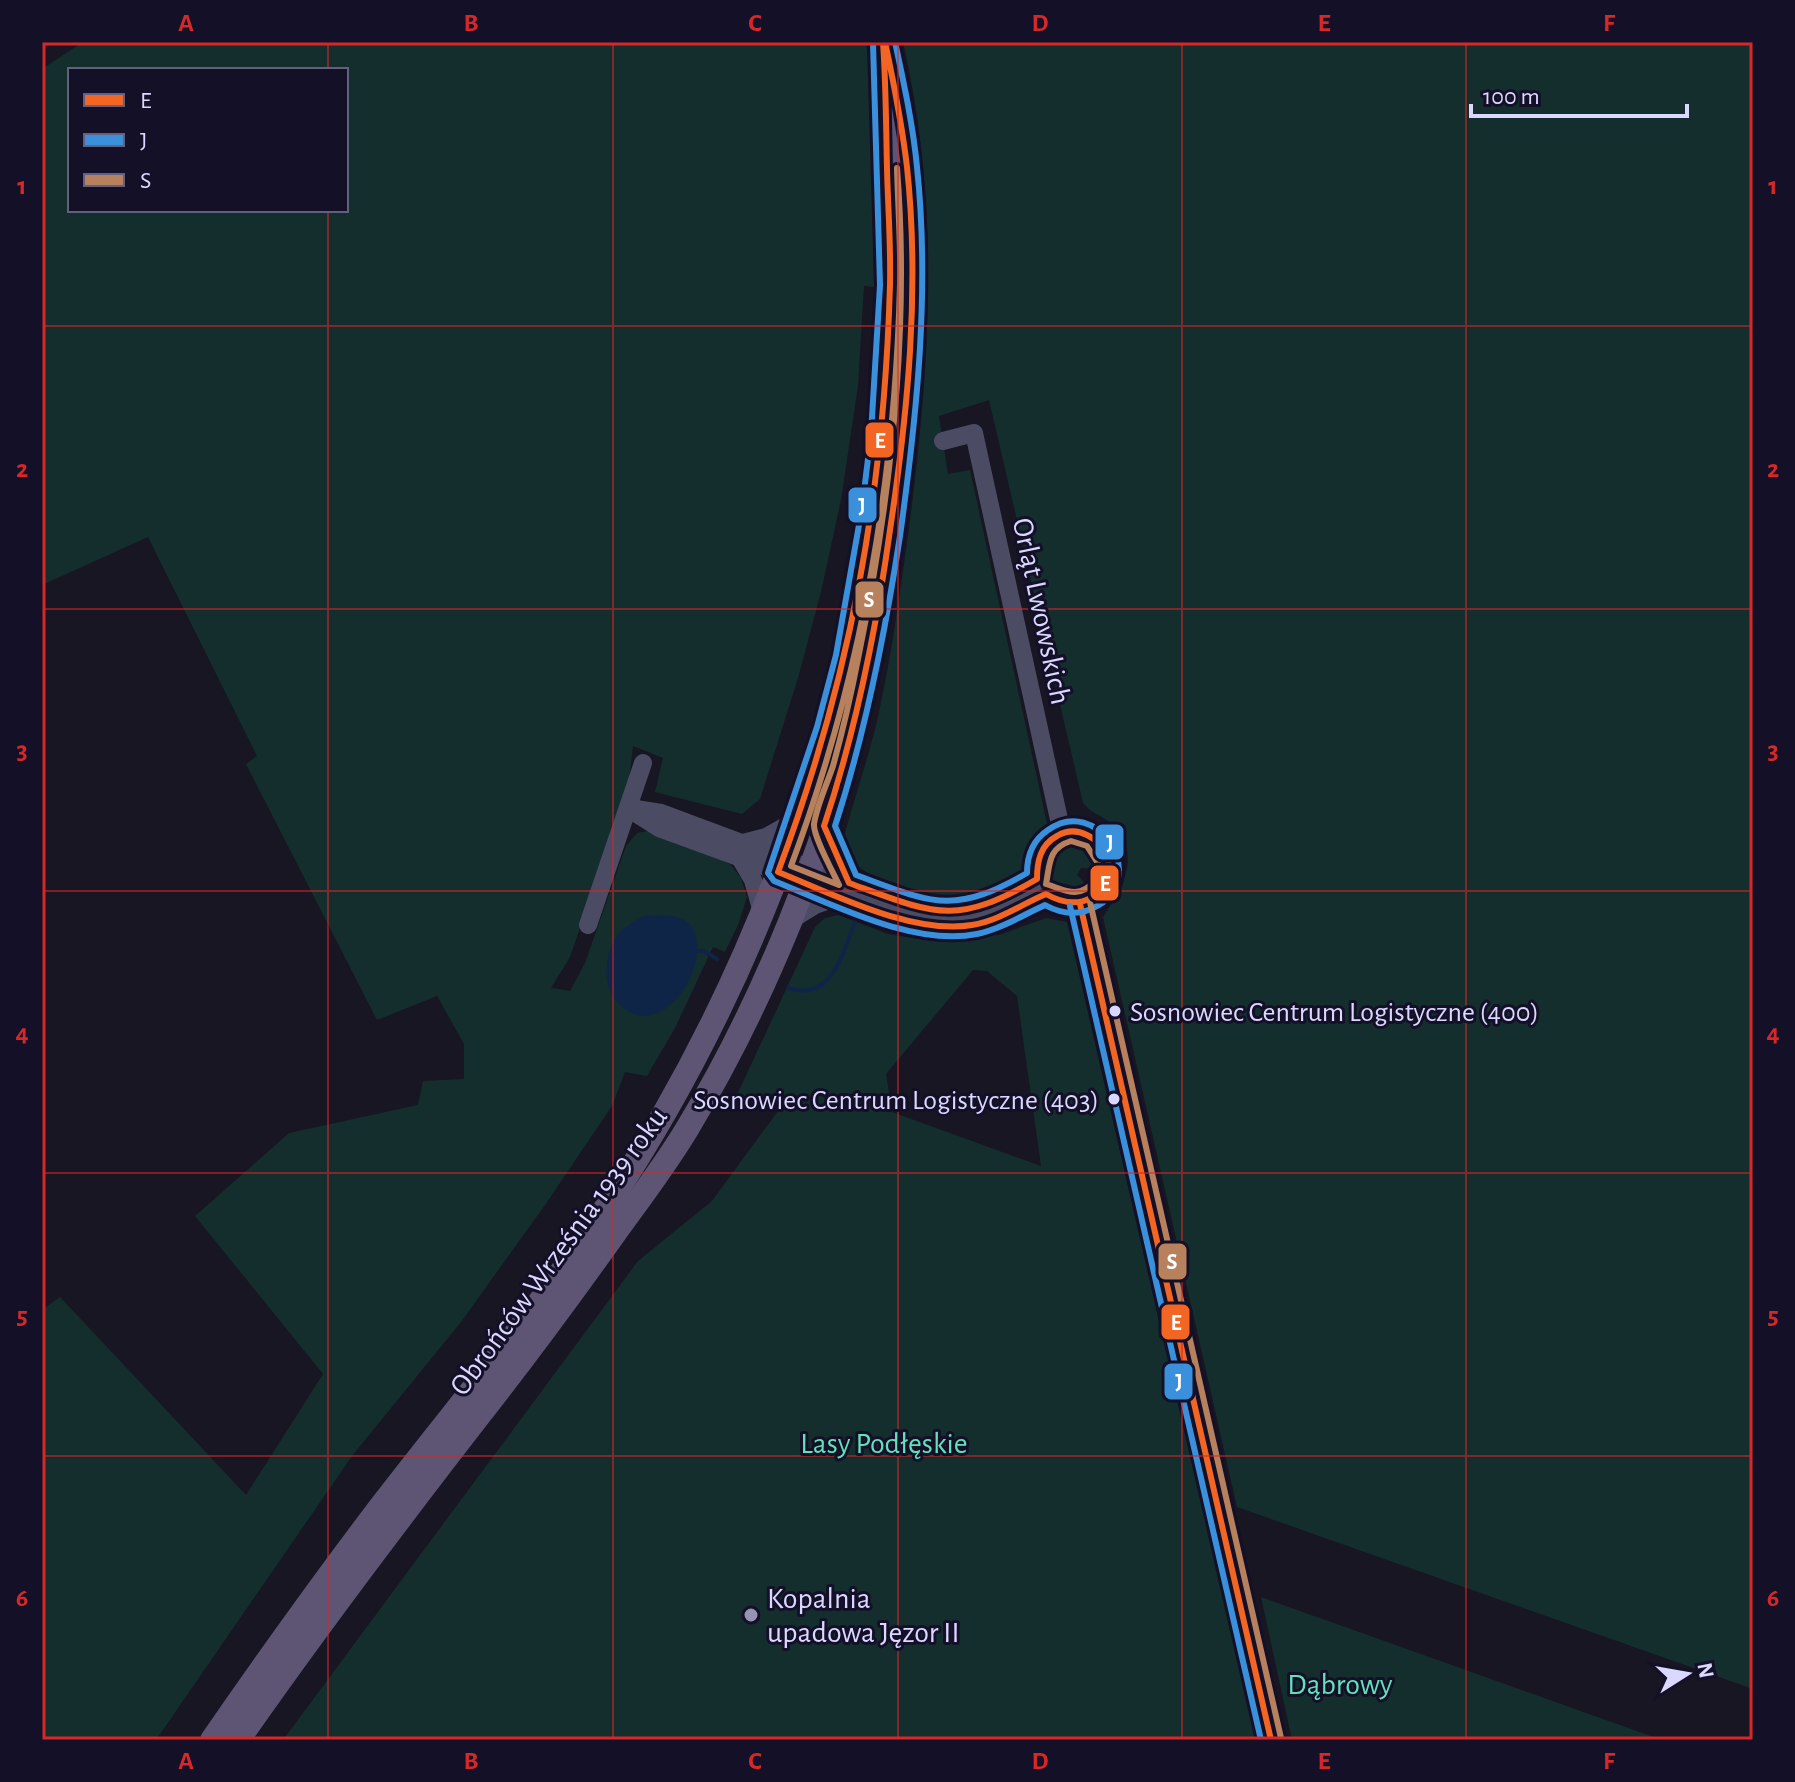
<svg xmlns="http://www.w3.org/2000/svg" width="1795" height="1782" viewBox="0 0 1795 1782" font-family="'Alegreya Sans',sans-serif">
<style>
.green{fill:#142e2e;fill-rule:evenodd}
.water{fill:#0e2547}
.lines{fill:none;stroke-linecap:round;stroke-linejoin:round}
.stream{stroke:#0e2547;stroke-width:4}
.minor{stroke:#4b4b63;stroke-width:18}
.major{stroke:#5e5574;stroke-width:24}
.bus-1-casing{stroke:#131028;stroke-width:12}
.bus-2-casing{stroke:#131028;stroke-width:12}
.bus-3-casing{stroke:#131028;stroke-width:12}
.bus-1{stroke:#f26522;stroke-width:6}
.bus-2{stroke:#3a90db;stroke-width:6}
.bus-3{stroke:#b6815c;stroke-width:6}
.grid{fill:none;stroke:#d62828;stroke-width:2;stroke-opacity:0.55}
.bus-dot{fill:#dbd8ff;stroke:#131028;stroke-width:3}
.poi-dot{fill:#9694b2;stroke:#131028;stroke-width:3}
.labels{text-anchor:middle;stroke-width:6;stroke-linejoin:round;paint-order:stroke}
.bus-label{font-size:28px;fill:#dbd8ff;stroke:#131028;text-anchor:start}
.street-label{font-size:30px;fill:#dbd8ff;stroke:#131028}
.park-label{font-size:30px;fill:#63e0bc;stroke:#131028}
.poi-label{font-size:30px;fill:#dbd8ff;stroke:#131028;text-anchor:start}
.line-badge{stroke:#131028;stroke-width:3}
.badge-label{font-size:22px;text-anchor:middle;font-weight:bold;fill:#fff}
.neatline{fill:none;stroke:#d62828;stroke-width:3}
.grid-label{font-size:26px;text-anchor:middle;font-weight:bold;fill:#d62828}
</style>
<rect width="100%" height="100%" fill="#171622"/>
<g class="green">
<path d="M 83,42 L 866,42 L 871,82 L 874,287 L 864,286 L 858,386 L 841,500 L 821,592 L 798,678 L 760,799 L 742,814 L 655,792 L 663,758 L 633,746 L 629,783 L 570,957 L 551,988 L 570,991 L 585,963 L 626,846 L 637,833 L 653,830 L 730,864 L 741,878 L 747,897 L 738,925 L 725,952 L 713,947 L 675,1028 L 647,1076 L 625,1072 L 612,1106 L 545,1205 L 461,1322 L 352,1456 L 156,1740 L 42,1740 L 42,1310 L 60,1297 L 246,1495 L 323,1374 L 195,1216 L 289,1133 L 418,1105 L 423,1081 L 464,1079 L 464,1044 L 437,996 L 377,1020 L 246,764 L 257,756 L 148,537 L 42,585 L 42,69 ZM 70,70 L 346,70 L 346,210 L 70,210 Z"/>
<path d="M 903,42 L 1753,42 L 1753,1689 L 1237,1507 L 1103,917 C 1124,888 1144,849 1108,821 C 1099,814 1091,813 1083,803 L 989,400 L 939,416 L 948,474 L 970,470 L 1048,828 L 1031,849 L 1026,872 L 1016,882 L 971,904 L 965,896 L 943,902 L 866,872 L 852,862 L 845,849 L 844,837 C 854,798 868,760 877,721 C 891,660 899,598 908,536 C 930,372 941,205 903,42 Z"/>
<path d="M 1070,841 C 1087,843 1097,852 1100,869 L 1081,868 L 1077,875 L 1090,889 C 1051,915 1023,854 1070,841 Z"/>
<path d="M 838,915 L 888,934 L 925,940 L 948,939 L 974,933 L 999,935 L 1046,918 L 1067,922 L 1256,1740 L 283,1740 L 638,1261 L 712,1201 L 789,1096 L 736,1097 L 815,927 L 825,918 ZM 973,970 L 987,971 L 1017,996 L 1041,1166 L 892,1112 L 886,1074 Z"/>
<path d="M 1261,1597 L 1662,1740 L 1292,1740 Z"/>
</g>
<path class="water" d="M 643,916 C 655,916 676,913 686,921 C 720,948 669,1045 622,1007 C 601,991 603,955 618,934 C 625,927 635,921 643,916 Z"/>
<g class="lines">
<g class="stream">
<path d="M 697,951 L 704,951 L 717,959"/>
<path d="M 788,988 C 833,1003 843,951 856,920"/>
</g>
<g class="minor">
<path d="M 943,441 L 974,433 L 1062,833"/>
<path d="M 629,809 L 659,828 L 907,919 C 976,937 986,917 1046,894"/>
<path d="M 636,809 L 661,813 L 871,891 L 933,909 L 968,911 L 984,906 L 1037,879"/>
<path d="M 824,826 L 849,883"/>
<circle cx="1072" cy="868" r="37"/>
<path d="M 743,843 L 766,837 L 798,819"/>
<path d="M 740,858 L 753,880 L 762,912"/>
<path d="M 1080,904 L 1271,1740"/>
<path d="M 789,921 L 815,905 L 843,895"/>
<path d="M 588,925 L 643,763"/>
</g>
<g class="major">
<path d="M 212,1740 C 266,1662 321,1585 378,1510 C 456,1409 539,1310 609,1203 C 762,971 857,701 882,424 C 892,317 887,211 887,104"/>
<path d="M 238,1740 C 316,1628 398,1520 481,1413 C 528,1353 573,1292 617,1230 C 641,1197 666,1164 687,1129 C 765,1000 826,847 862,700 C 880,627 889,550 898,475 C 915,332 922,183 885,42"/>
</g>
<g class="bus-1-casing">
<g id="bus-1">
<path d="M 883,42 C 886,84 886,127 887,169 C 888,208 891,246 890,285 C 884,492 851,678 778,872 C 833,894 912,935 972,925 C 998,921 1022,904 1046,894 C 1102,926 1132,857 1087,835 C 1077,830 1067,830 1057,836 C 1040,845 1037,862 1037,879 C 955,927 934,914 849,883 L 824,826 C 856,730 876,631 890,530 C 908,411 920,288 907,167 C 902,125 894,84 885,42"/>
<path d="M 1080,904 L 1271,1740"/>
</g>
</g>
<g class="bus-2-casing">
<g id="bus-2">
<path d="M 873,43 L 880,285 L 871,434 L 862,508 L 836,655 L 817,727 L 768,873 L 774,881 C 832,904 914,947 977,934 C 1001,929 1023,915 1045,905 C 1063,915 1081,916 1099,905 C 1148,874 1097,795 1048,830 C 1033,840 1027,856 1027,873 C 953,916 932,903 856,875 L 835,826 C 866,731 885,634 900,536 C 917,414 930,290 917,167 C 913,125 904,84 895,42"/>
<path d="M 1070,906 L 1261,1740"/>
</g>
</g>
<g class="bus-3-casing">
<g id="bus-3">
<path d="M 897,168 C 910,332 891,498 858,659 C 851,695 843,730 833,766 C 827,784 817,805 814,824 C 813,836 833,872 839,885 L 791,866 C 861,679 895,484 900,284 C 901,245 898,207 897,168 Z"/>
<path d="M 1071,841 L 1087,846 L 1099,865 L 1095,881 C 1078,900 1065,890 1046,884 C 1050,864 1048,848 1071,841 Z"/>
<path d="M 1090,902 L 1281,1738"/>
</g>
</g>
<use href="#bus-1" class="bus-1"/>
<use href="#bus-2" class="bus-2"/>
<use href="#bus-3" class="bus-3"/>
</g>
<path class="grid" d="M 328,42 L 328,70M 613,42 L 613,1740M 898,42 L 898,1740M 1182,42 L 1182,1740M 1466,42 L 1466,1740M 328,210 L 328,1740M 42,326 L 1753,326M 42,609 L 1753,609M 42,891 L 1753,891M 42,1173 L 1753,1173M 42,1456 L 1753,1456"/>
<g class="bus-dot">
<circle cx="1115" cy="1011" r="7"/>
<circle cx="1114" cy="1099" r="7"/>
</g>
<circle class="poi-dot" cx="751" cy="1615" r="8"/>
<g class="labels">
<g class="bus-label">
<text x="1130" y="1021">Sosnowiec Centrum Logistyczne (400)</text>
<text x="1099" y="1109" text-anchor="end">Sosnowiec Centrum Logistyczne (403)</text>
</g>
<g class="street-label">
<text transform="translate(1042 611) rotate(78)" y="10">Orląt Lwowskich</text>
<text transform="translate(558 1251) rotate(-54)" y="10">Obrońców Września 1939 roku</text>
</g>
<g class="park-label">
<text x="884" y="1453">Lasy Podłęskie</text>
<text x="1340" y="1694">Dąbrowy</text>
</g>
<g class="poi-label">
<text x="767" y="1608">Kopalnia<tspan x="767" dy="34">upadowa Jęzor II</tspan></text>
</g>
</g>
<g class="line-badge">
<rect x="864" y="421" width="31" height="38" rx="8" fill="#f26522"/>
<rect x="847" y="486" width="31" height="38" rx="8" fill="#3a90db"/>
<rect x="854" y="580" width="31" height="39" rx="8" fill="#b6815c"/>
<rect x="1094" y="823" width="31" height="38" rx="8" fill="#3a90db"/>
<rect x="1089" y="864" width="31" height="38" rx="8" fill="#f26522"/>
<rect x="1157" y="1242" width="31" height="39" rx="8" fill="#b6815c"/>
<rect x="1160" y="1303" width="31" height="38" rx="8" fill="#f26522"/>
<rect x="1163" y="1362" width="31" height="39" rx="8" fill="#3a90db"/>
</g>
<g class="badge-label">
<text x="880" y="448">E</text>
<text x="862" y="513">J</text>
<text x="869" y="607">S</text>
<text x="1110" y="850">J</text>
<text x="1105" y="891">E</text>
<text x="1172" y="1269">S</text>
<text x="1176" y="1330">E</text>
<text x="1179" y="1389">J</text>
</g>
<rect width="1795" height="1782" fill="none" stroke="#131028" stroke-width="88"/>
<rect x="68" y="68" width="280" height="144" fill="#131028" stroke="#63607e" stroke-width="2"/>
<rect x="84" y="94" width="40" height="12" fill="#f26522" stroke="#63607e" stroke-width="2"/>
<text x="140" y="108" font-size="24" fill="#dbd8ff">E</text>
<rect x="84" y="134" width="40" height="12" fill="#3a90db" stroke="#63607e" stroke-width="2"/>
<text x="140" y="148" font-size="24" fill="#dbd8ff">J</text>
<rect x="84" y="174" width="40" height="12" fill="#b6815c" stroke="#63607e" stroke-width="2"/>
<text x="140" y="188" font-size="24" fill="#dbd8ff">S</text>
<g transform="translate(1687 1674) rotate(79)" stroke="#131028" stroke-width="6" paint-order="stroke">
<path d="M0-6L14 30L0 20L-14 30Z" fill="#dbd8ff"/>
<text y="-12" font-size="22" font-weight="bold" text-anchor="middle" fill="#dbd8ff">N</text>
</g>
<path d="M1471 104v12h216v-12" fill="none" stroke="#dbd8ff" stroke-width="4"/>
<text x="1483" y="104" font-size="24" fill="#dbd8ff" stroke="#131028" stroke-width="6" paint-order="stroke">100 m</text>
<rect x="44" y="44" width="1707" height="1694" class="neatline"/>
<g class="grid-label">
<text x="186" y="31">A</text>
<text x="471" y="31">B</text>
<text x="755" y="31">C</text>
<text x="1040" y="31">D</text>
<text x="1324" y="31">E</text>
<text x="1609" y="31">F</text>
<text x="22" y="194">1</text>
<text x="1773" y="194">1</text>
<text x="22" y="477">2</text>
<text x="1773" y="477">2</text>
<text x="22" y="759">3</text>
<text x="1773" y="759">3</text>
<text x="22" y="1041">4</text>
<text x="1773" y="1041">4</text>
<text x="22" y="1324">5</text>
<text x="1773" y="1324">5</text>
<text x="22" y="1606">6</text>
<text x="1773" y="1606">6</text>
<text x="186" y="1769">A</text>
<text x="471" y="1769">B</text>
<text x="755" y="1769">C</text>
<text x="1040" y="1769">D</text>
<text x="1324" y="1769">E</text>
<text x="1609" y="1769">F</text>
</g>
</svg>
